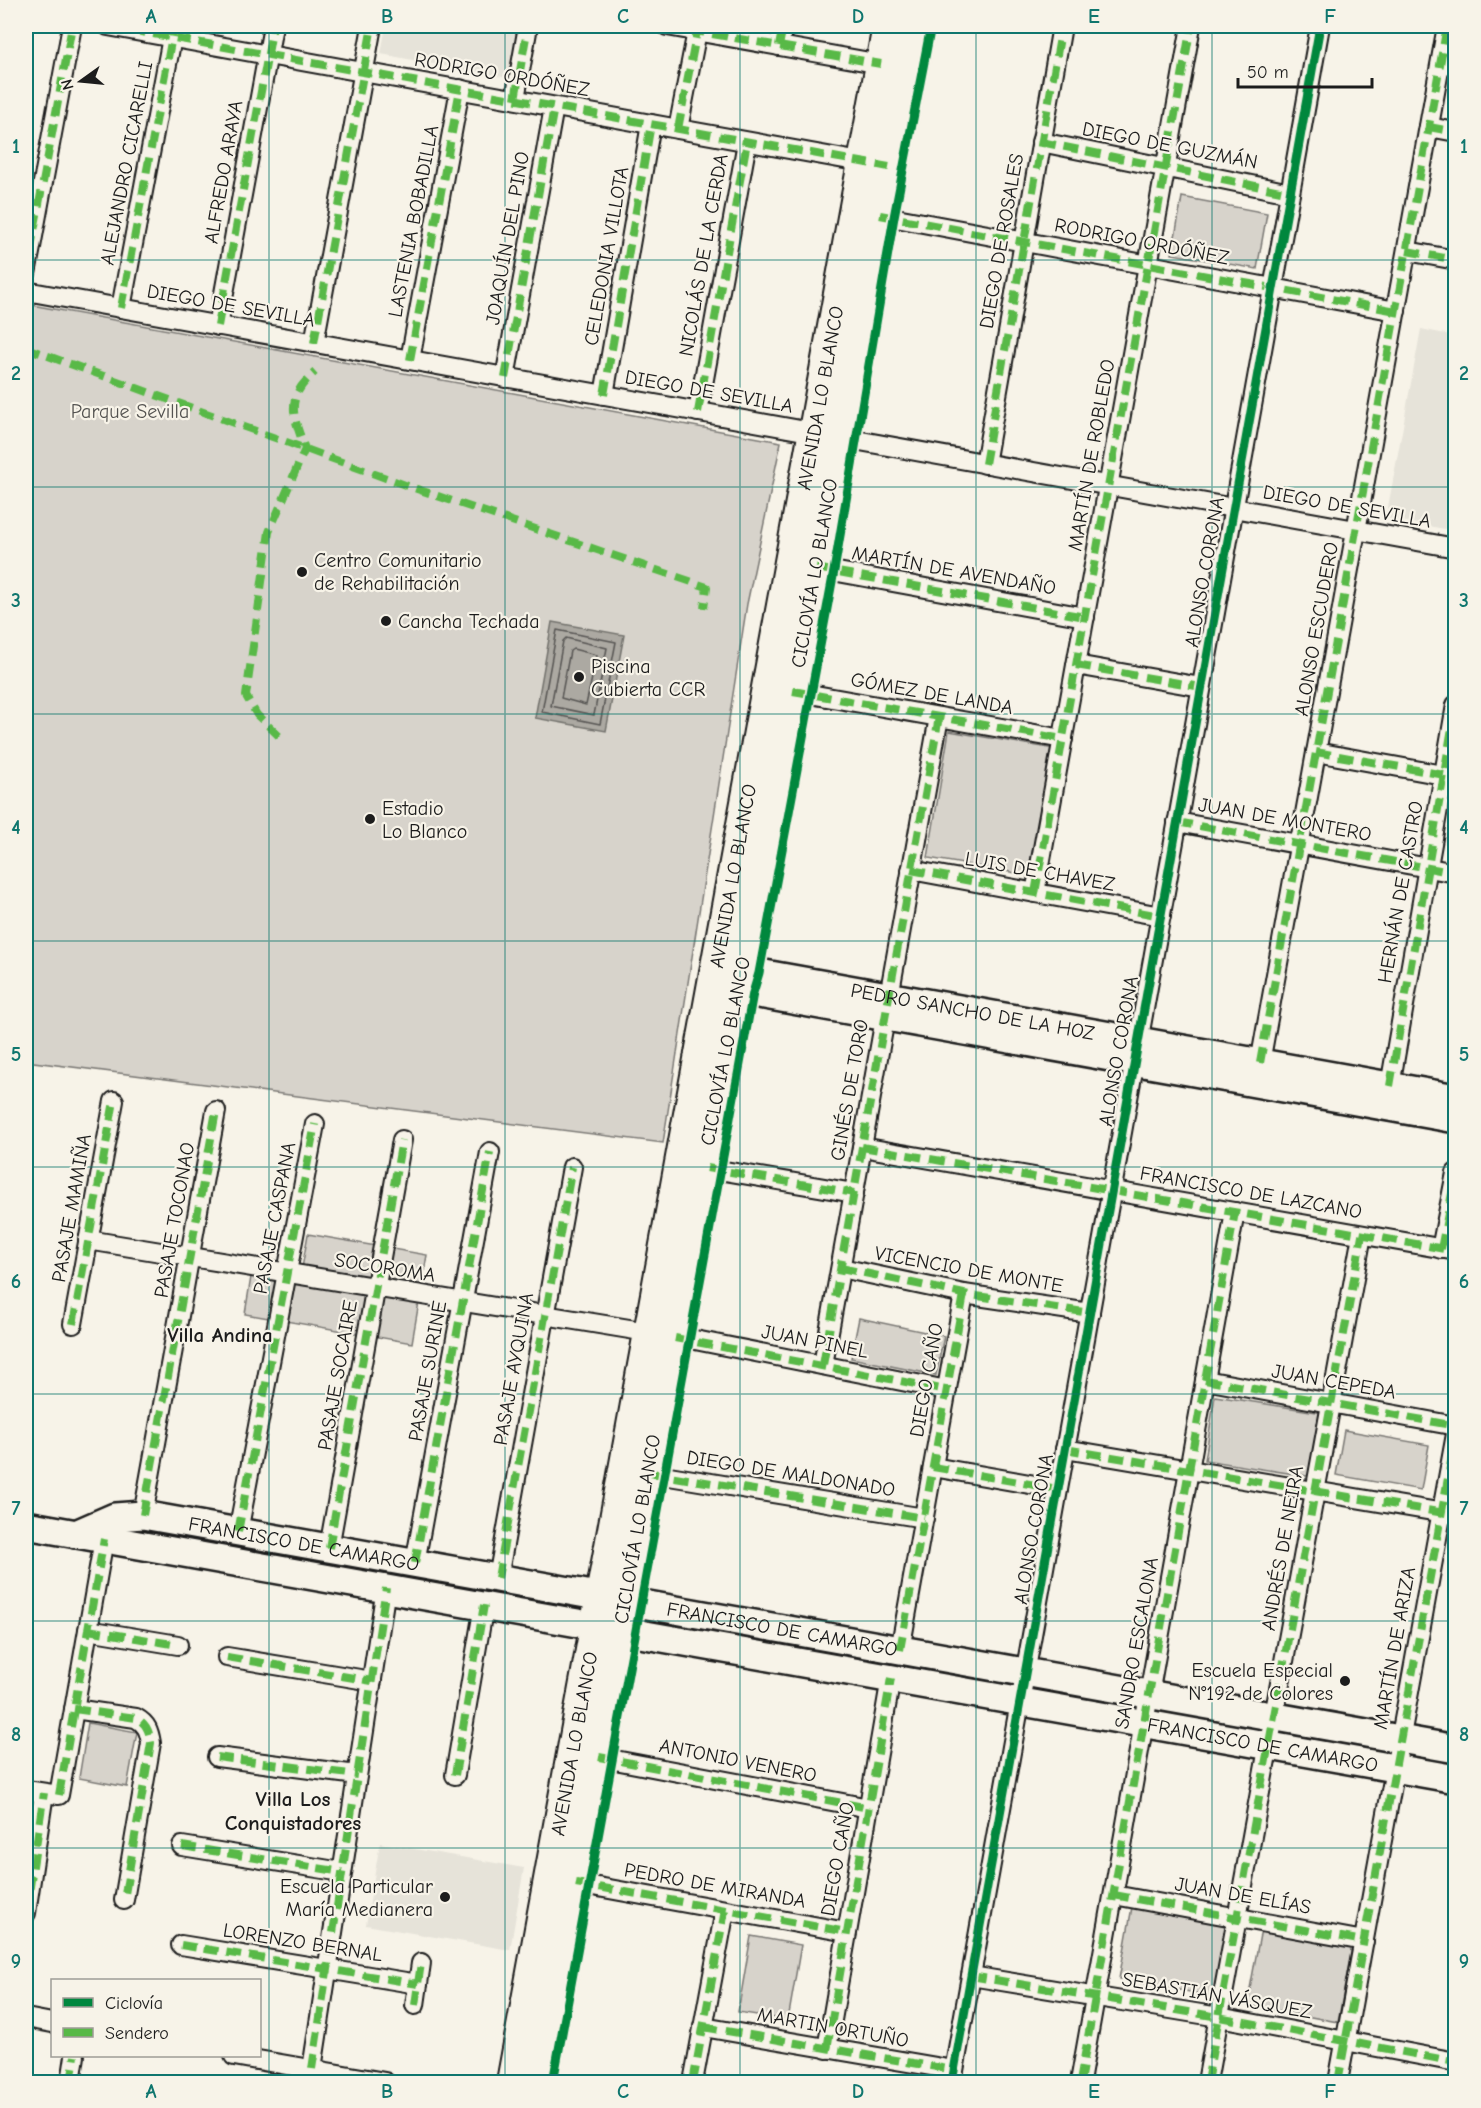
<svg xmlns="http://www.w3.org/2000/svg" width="1481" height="2108" viewBox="0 0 1481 2108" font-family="'Comic Neue',sans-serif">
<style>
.built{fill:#e6e3d9}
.green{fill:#d7d3cb;stroke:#7a7874;stroke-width:1.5}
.water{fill:#aca9a2;stroke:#72716c;stroke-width:1.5}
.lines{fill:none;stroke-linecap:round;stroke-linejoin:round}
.shore{stroke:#565452;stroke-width:1.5}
.street-casing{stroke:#1c1c1c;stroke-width:22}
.secondary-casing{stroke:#1c1c1c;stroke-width:32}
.primary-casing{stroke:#1c1c1c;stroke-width:34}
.street{stroke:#f7f3e8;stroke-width:18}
.secondary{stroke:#f7f3e8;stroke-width:27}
.primary{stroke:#f7f3e8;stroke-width:30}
.quiet{stroke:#58b947;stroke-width:8;stroke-dasharray:15 8;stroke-linecap:butt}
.cycleway-casing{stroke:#f7f3e8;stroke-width:13}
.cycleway{stroke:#00873e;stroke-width:9}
.grid{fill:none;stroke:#0f766e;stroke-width:1.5;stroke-opacity:0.55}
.poi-dot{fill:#1c1c1c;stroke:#f7f3e8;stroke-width:2}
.labels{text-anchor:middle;stroke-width:4.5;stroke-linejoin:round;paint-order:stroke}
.street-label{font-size:20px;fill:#1c1c1c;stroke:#f7f3e8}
.park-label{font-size:20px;fill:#545351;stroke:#f7f3e8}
.poi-label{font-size:20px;fill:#1c1c1c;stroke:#f7f3e8;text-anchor:start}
.neighbourhood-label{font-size:21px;font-weight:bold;fill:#1c1c1c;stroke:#f7f3e8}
.neatline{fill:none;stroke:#0f766e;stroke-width:2}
.grid-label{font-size:20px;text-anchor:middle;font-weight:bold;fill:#0f766e}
</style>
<rect width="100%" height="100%" fill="#f7f3e8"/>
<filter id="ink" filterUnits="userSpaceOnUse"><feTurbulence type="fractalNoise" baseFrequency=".0167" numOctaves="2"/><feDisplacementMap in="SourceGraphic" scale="12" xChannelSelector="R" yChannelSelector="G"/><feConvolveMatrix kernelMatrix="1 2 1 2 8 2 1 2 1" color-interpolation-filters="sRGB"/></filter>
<g filter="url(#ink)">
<g class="built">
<path d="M 386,26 L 517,26 L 508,78 L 381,54 Z"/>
<path d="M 1421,329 L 1455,336 L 1455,531 L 1386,518 Z"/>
<path d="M 380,1843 L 524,1868 L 510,1950 L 366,1925 Z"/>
</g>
<g class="green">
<path d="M 1182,197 L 1267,213 L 1257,269 L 1172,254 Z"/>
<path d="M 26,304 L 781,442 L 747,604 L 663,1143 L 26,1061 Z"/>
<path d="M 949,731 L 1055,749 L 1034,876 L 928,858 Z"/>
<path d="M 308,1234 L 427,1255 L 412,1343 L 245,1314 L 251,1277 L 299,1285 Z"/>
<path d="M 859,1318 L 944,1336 L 936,1375 L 851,1358 Z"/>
<path d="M 1215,1396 L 1323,1413 L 1313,1477 L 1205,1460 Z"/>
<path d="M 1344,1430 L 1429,1445 L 1421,1490 L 1336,1475 Z"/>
<path d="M 88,1723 L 137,1732 L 127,1787 L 79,1778 Z"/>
<path d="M 1132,1907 L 1230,1926 L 1217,1997 L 1119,1979 Z"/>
<path d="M 1261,1929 L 1352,1947 L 1338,2022 L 1247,2005 Z"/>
<path d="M 751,1936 L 801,1945 L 788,2020 L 738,2012 Z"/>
</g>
<path class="water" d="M 552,622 L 624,635 L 606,731 L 535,718 Z"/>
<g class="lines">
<g class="shore">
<path d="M 557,630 L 616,642 L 600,724 L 542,712 Z"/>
<path d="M 566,638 L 607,648 L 594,715 L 551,706 L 563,641 Z"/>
<path d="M 573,649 L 597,655 L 586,705 L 561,698 L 570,651 Z"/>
</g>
<g class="street-casing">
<g id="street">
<path d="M 108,26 L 872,164"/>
<path d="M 667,26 L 881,64"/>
<path d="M 779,46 L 783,26"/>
<path d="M 515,99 L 528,26"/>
<path d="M 1429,127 L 1456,132"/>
<path d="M 678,129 L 698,26"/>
<path d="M 1041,142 L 1290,193"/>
<path d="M 880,215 L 1396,311"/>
<path d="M 1407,251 L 1456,260"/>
<path d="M 26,274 L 72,26"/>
<path d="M 26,291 L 1456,548"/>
<path d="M 121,308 L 174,27"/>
<path d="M 218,326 L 273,26"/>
<path d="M 314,343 L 372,26"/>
<path d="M 410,360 L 460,89"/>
<path d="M 505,378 L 554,107"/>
<path d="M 604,395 L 651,124"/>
<path d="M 698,412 L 747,142"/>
<path d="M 985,464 L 1062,26"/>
<path d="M 816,568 L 1085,617"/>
<path d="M 1076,665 L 1201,687"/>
<path d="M 793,691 L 1063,739"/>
<path d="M 1316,752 L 1454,777"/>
<path d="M 1177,822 L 1456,873"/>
<path d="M 911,870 L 1161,916"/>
<path d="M 1035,893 L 1191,26"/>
<path d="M 1260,1063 L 1447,26"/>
<path d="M 1390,1086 L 1456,705"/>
<path d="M 862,1147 L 1456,1251"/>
<path d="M 707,1168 L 854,1193"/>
<path d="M 88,1240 L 690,1339 L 947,1390"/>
<path d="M 1441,1249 L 1456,1173"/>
<path d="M 841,1268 L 964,1294 L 1090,1313"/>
<path d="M 73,1324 L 114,1101"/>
<path d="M 823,1365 L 939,717"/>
<path d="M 1205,1380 L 1456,1426"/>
<path d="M 1065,1449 L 1456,1515"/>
<path d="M 933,1467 L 1058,1489"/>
<path d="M 651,1473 L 924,1518"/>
<path d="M 143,1515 L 216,1111"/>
<path d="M 238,1532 L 315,1124"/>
<path d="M 329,1548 L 402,1140"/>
<path d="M 415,1563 L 490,1152"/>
<path d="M 498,1578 L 572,1167"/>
<path d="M 88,1630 L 178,1645"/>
<path d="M 900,1650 L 964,1294"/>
<path d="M 227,1657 L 372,1681"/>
<path d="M 74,1709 L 136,1718 C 147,1724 149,1731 151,1743 L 124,1900"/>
<path d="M 217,1757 L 357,1775"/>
<path d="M 599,1757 L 869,1808"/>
<path d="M 455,1775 L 484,1605"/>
<path d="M 26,1790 L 59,1795 L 104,1539"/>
<path d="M 182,1846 L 342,1872"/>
<path d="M 576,1883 L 847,1932"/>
<path d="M 1114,1895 L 1364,1941"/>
<path d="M 26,1913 L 44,1793"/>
<path d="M 181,1945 L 418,1984"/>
<path d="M 971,1976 L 1219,2017 L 1456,2062"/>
<path d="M 415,2005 L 421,1963"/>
<path d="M 26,2018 L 52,2023"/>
<path d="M 703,2027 L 954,2070"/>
<path d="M 827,2049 L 891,1678"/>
<path d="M 234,2056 L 385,2082"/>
<path d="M 312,2069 L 386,1588"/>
<path d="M 71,2082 L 75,2056"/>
<path d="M 693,2082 L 725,1910"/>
<path d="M 952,2082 L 1320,26"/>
<path d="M 1080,2082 L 1235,1212"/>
<path d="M 1207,2082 L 1362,1235"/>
<path d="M 1338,2082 L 1456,1434"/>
</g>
</g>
<g class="secondary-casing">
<g id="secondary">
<path d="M 721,980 L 742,985 L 753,993 L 1456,1119"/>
<path id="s1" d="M 742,985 L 759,973 L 1456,1098"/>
<path id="s2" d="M 26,1525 L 1456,1779"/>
<path id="s3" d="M 76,1534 L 115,1517 L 143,1515 L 1456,1749"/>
</g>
</g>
<g class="primary-casing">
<g id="primary">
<path id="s4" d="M 512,2082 L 888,26"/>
<path d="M 540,2082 L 915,26"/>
</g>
</g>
<use href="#street" class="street"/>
<use href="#secondary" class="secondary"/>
<use href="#primary" class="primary"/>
<g class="quiet">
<path d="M 108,26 L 889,167"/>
<path d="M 667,26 L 881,64"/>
<path d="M 779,46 L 783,26"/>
<path d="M 515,99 L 528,26"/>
<path d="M 1429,127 L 1456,132"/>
<path d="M 678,129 L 698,26"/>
<path d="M 1041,142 L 1290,193"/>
<path d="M 880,215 L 1396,311"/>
<path d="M 1407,251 L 1456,260"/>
<path d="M 26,274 L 72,26"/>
<path d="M 121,308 L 174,26"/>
<path d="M 218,326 L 273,26"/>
<path d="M 314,343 L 372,26"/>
<path d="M 26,348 L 408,486 L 707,587 L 704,608"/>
<path d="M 410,360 L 460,89"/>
<path d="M 505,378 L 554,107"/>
<path d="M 604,395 L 651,124"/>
<path d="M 698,412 L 747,142"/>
<path d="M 985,464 L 1062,26"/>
<path d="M 816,568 L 1085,617"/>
<path d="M 1076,665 L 1201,687"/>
<path d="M 793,691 L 1063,739"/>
<path d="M 279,736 L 257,715 L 246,696 L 269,532 L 305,449 C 293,414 284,399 315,372"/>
<path d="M 1316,752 L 1456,777"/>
<path d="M 1177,822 L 1456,873"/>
<path d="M 911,870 L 1161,916"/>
<path d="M 1035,893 L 1191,26"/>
<path d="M 1260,1063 L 1447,26"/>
<path d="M 1390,1086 L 1456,705"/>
<path d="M 862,1147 L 1456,1251"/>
<path d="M 707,1168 L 854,1193"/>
<path d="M 1441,1249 L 1456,1173"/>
<path d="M 841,1268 L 964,1294 L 1090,1313"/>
<path d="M 73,1324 L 114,1101"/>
<path d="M 675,1338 L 947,1390"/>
<path d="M 823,1365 L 939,717"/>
<path d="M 1205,1380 L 1456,1426"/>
<path d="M 1065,1449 L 1456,1515"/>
<path d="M 933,1467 L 1058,1489"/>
<path d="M 651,1473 L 924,1518"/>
<path d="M 143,1515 L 216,1111"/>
<path d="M 238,1532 L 315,1124"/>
<path d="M 26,1540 L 28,1525"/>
<path d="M 329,1548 L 402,1140"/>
<path d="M 415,1563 L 490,1152"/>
<path d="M 498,1578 L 572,1167"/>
<path d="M 88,1630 L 178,1645"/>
<path d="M 900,1650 L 964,1294"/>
<path d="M 227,1657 L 372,1681"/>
<path d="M 74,1709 L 136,1718 C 147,1724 149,1731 151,1743 L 124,1900"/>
<path d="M 217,1757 L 357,1775"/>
<path d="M 599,1757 L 869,1808"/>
<path d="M 455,1775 L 484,1605"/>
<path d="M 59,1795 L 104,1539"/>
<path d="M 182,1846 L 342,1872"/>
<path d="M 576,1883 L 847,1932"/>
<path d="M 1114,1895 L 1364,1941"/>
<path d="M 26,1913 L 44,1793"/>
<path d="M 181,1945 L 418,1984"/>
<path d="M 971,1976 L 1219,2017 L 1456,2062"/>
<path d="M 415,2005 L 421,1963"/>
<path d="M 703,2027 L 954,2070"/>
<path d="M 827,2049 L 891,1678"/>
<path d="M 312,2069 L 386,1588"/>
<path d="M 71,2082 L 75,2056"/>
<path d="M 693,2082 L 725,1910"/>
<path d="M 1080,2082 L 1235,1212"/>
<path d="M 1207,2082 L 1362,1235"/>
<path d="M 1338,2082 L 1456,1434"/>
</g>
<g class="cycleway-casing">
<g id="cycleway">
<path d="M 553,2082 L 753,993 L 759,973 L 834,571 L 894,217 L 931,26"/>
<path d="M 952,2082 L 1320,26"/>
</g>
</g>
<use href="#cycleway" class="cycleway"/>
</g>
</g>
<path class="grid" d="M 269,26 L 269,2082M 505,26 L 505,2082M 740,26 L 740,2082M 976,26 L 976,2082M 1212,26 L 1212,2082M 26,260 L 1456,260M 26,487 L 1456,487M 26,714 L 1456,714M 26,941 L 1456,941M 26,1167 L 1456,1167M 26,1394 L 1456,1394M 26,1621 L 1456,1621M 26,1848 L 1456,1848"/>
<g class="poi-dot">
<circle cx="302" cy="572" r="6"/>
<circle cx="386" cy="621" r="6"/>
<circle cx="579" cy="677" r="6"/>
<circle cx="370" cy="819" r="6"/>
<circle cx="1345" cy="1681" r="6"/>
<circle cx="445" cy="1897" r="6"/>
</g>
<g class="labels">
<g class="street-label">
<text transform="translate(502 74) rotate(10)" y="7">RODRIGO ORDÓÑEZ</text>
<text transform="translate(1170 145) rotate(11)" y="7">DIEGO DE GUZMÁN</text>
<text transform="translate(126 163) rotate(-79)" y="7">ALEJANDRO CICARELLI</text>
<text transform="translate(223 172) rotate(-80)" y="7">ALFREDO ARAYA</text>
<text transform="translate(413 221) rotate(-79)" y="7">LASTENIA BOBADILLA</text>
<text transform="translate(507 238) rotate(-80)" y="7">JOAQUÍN DEL PINO</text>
<text transform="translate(1001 241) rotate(-80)" y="7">DIEGO DE ROSALES</text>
<text transform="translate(1142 241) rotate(11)" y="7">RODRIGO ORDÓÑEZ</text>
<text transform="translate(703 255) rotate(-80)" y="7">NICOLÁS DE LA CERDA</text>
<text transform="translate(606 256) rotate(-80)" y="7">CELEDONIA VILLOTA</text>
<text transform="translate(231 305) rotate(10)" y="7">DIEGO DE SEVILLA</text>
<text transform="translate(709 391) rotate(10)" y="7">DIEGO DE SEVILLA</text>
<text dy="7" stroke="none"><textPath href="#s4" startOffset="1712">AVENIDA LO BLANCO</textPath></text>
<text transform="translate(1091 455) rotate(-80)" y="7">MARTÍN DE ROBLEDO</text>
<text transform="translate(1347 506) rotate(10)" y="7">DIEGO DE SEVILLA</text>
<text transform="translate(954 570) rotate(10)" y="7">MARTÍN DE AVENDAÑO</text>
<text transform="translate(1204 572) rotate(-80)" y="7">ALONSO CORONA</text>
<text transform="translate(814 573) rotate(-80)" y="7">CICLOVÍA LO BLANCO</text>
<text transform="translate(1316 629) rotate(-80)" y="7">ALONSO ESCUDERO</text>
<text transform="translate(932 693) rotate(10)" y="7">GÓMEZ DE LANDA</text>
<text transform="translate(1285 819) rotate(10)" y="7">JUAN DE MONTERO</text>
<text transform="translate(1040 871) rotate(10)" y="7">LUIS DE CHAVEZ</text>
<text dy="7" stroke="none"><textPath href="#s4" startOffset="1226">AVENIDA LO BLANCO</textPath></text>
<text transform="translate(1400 892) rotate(-80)" y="7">HERNÁN DE CASTRO</text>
<text dy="7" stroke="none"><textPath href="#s1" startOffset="238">PEDRO SANCHO DE LA HOZ</textPath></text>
<text transform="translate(725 1051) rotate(-79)" y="7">CICLOVÍA LO BLANCO</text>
<text transform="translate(1118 1051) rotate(-80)" y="7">ALONSO CORONA</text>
<text transform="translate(849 1090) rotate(-80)" y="7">GINÉS DE TORO</text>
<text transform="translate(1251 1192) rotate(10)" y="7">FRANCISCO DE LAZCANO</text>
<text transform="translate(71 1208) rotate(-80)" y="7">PASAJE MAMIÑA</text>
<text transform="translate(274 1218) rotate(-79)" y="7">PASAJE CASPANA</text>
<text transform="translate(174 1220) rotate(-80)" y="7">PASAJE TOCONAO</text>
<text transform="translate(385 1267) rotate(9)" y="7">SOCOROMA</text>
<text transform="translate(969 1269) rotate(10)" y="7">VICENCIO DE MONTE</text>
<text transform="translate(815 1341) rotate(11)" y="7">JUAN PINEL</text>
<text transform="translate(513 1369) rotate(-80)" y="7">PASAJE AYQUINA</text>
<text transform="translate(427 1371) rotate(-80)" y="7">PASAJE SURINE</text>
<text transform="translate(337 1375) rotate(-80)" y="7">PASAJE SOCAIRE</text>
<text transform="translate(926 1380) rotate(-80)" y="7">DIEGO CAÑO</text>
<text transform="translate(1334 1381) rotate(10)" y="7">JUAN CEPEDA</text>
<text transform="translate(791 1473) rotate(9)" y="7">DIEGO DE MALDONADO</text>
<text transform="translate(637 1529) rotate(-80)" y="7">CICLOVÍA LO BLANCO</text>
<text transform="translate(1033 1529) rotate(-80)" y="7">ALONSO CORONA</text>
<text dy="7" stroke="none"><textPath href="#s3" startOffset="234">FRANCISCO DE CAMARGO</textPath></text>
<text transform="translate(1282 1548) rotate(-80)" y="7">ANDRÉS DE NEIRA</text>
<text dy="7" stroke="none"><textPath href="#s3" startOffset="720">FRANCISCO DE CAMARGO</textPath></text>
<text transform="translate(1136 1643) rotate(-80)" y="7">SANDRO ESCALONA</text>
<text transform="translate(1394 1648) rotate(-80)" y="7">MARTÍN DE ARIZA</text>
<text dy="7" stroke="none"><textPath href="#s2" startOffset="1256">FRANCISCO DE CAMARGO</textPath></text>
<text dy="7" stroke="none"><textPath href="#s4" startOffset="344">AVENIDA LO BLANCO</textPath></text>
<text transform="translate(738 1760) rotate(11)" y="7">ANTONIO VENERO</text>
<text transform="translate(837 1859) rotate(-80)" y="7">DIEGO CAÑO</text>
<text transform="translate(715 1885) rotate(10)" y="7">PEDRO DE MIRANDA</text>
<text transform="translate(1243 1895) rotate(10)" y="7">JUAN DE ELÍAS</text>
<text transform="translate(303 1942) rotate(9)" y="7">LORENZO BERNAL</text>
<text transform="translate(1217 1995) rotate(10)" y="7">SEBASTIÁN VÁSQUEZ</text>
<text transform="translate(833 2027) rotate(10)" y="7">MARTIN ORTUÑO</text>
</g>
<g class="park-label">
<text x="130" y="418">Parque Sevilla</text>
</g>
<g class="poi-label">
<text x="314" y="567">Centro Comunitario<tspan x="314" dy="23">de Rehabilitación</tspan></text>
<text x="398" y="628">Cancha Techada</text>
<text x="591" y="673">Piscina<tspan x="591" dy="23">Cubierta CCR</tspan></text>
<text x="382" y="815">Estadio<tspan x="382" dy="23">Lo Blanco</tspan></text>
<text x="1333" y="1677" text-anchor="end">Escuela Especial<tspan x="1333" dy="23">N°192 de Colores</tspan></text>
<text x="433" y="1893" text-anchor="end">Escuela Particular<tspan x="433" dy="23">María Medianera</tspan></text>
</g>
<g class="neighbourhood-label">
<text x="220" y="1342">Villa Andina</text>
<text x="293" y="1806">Villa Los<tspan x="293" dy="24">Conquistadores</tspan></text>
</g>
</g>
<rect width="1481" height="2108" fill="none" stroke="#f7f3e8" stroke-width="66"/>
<rect x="51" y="1979" width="210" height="78" fill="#f7f3e8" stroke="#9f9d96" stroke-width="1.5"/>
<rect x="63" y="1998" width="30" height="9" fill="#00873e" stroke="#9f9d96" stroke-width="1.5"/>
<text x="105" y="2009" font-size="18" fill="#1c1c1c">Ciclovía</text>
<rect x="63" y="2028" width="30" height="9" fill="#58b947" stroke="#9f9d96" stroke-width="1.5"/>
<text x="105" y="2039" font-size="18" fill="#1c1c1c">Sendero</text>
<g transform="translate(81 81) rotate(255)" stroke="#f7f3e8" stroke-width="4.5" paint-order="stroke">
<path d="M0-4.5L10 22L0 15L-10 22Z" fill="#1c1c1c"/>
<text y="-9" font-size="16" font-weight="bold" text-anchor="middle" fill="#1c1c1c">N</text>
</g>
<path d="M1238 78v9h134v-9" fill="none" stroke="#1c1c1c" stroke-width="3"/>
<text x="1247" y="78" font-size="18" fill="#1c1c1c" stroke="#f7f3e8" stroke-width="4.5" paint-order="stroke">50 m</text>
<rect x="33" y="33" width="1415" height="2042" class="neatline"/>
<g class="grid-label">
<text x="151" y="23">A</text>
<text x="387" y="23">B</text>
<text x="623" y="23">C</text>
<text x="858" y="23">D</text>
<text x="1094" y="23">E</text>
<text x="1330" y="23">F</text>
<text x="16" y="153">1</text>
<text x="1464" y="153">1</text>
<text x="16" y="380">2</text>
<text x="1464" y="380">2</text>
<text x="16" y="607">3</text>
<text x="1464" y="607">3</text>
<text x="16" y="834">4</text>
<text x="1464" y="834">4</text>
<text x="16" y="1061">5</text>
<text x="1464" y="1061">5</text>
<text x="16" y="1288">6</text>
<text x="1464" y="1288">6</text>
<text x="16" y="1515">7</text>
<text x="1464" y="1515">7</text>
<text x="16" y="1741">8</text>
<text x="1464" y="1741">8</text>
<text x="16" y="1968">9</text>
<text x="1464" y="1968">9</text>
<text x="151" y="2098">A</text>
<text x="387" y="2098">B</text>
<text x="623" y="2098">C</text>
<text x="858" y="2098">D</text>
<text x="1094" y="2098">E</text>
<text x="1330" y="2098">F</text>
</g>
</svg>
